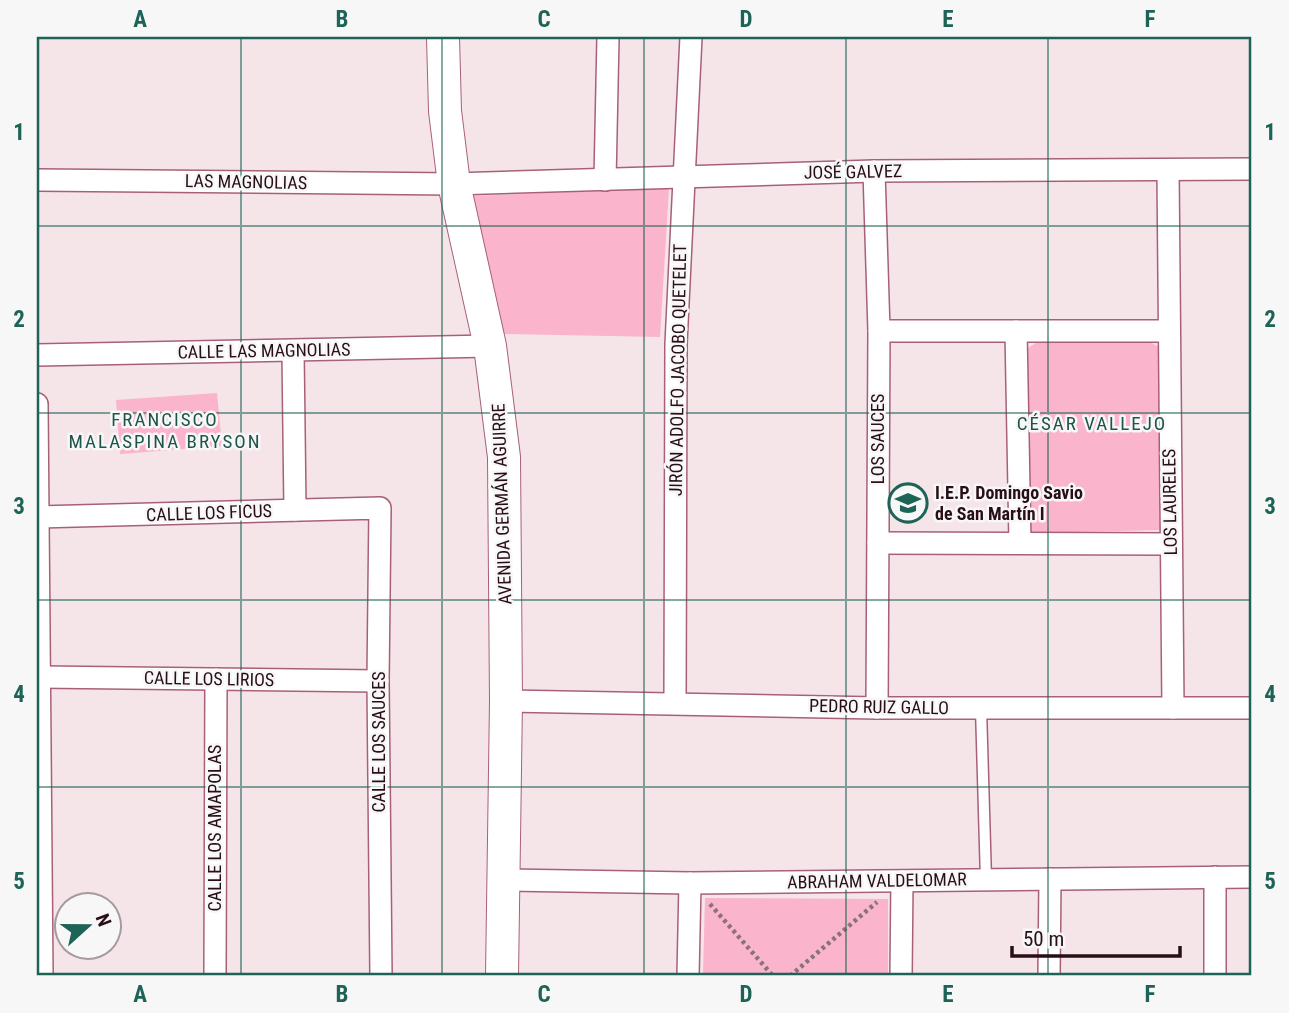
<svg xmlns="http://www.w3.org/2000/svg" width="1289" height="1013" viewBox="0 0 1289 1013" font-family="'Roboto Condensed',sans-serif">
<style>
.green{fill:#fab4cb}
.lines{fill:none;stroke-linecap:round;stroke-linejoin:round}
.lane-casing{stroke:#a8607a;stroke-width:13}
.street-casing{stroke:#a8607a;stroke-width:24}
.secondary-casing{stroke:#a8607a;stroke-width:34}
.path{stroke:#89737a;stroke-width:4.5;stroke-dasharray:3.5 3.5;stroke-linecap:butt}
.lane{stroke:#fff;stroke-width:10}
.street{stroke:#fff;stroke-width:21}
.secondary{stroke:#fff;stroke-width:32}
.grid{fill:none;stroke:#1d6356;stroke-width:2;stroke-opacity:0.55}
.labels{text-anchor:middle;stroke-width:5;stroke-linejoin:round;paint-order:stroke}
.street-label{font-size:18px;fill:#290e18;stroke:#f7f7f7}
.poi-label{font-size:18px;font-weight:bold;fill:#290e18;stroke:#f7f7f7;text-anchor:start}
.neighbourhood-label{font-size:19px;letter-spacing:2px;fill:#1e544a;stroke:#f7f7f7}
.neatline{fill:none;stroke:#1d6356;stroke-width:2.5}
.grid-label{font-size:23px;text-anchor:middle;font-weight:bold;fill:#1d6356}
</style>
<rect width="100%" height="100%" fill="#f5e5e9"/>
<g class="green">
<path d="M 669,188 L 660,337 L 503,334 L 471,196 Z"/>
<path d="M 1150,342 L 1164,350 L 1162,530 L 1030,533 L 1022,525 L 1026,349 L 1036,343 Z"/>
<path d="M 217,393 L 222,446 L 120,454 L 116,400 Z"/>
<path d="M 705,898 L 888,899 L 888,976 L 703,976 Z"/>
</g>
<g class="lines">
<g class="lane-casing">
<path id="lane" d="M 981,708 L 986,880"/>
</g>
<g class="street-casing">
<g id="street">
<path d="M 1168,170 L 1173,708"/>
<path d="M 874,171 L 879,331 L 877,708"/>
<path d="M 37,180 L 454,184 L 874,171 L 1252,169"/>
<path d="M 605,180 L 608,37"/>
<path d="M 879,331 L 1168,331"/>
<path d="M 1016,331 L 1020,543"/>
<path d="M 293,351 L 295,510"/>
<path d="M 37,355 L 490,346"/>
<path d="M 37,404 L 42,976"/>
<path d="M 38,517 L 380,508 L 378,681 L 381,976"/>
<path d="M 878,543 L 1171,544"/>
<path d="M 40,677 L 378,681"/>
<path d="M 506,701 L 877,708 L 1252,708"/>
<path d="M 675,703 L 676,344 L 691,37"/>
<path d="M 1215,877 L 1215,976"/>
<path d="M 503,880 L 690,883 L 1252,877"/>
<path d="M 215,976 L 216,679"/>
<path d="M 688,976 L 690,883"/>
<path d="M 901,976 L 902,881"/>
<path d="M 1049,976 L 1050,879"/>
</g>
</g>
<g class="secondary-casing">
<path id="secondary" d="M 443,37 L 445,111 L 454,184 L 490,346 L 504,457 L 506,701 L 502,976"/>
</g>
<g class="path">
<path d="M 710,904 L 773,976"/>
<path d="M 790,976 L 877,902"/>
</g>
<use href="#lane" class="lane"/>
<use href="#street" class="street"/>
<use href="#secondary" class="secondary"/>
</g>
<path class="grid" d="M 241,37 L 241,976M 442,37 L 442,976M 644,37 L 644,976M 846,37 L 846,976M 1048,37 L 1048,976M 37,226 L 1252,226M 37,413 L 1252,413M 37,600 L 1252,600M 37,787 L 1252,787"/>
<defs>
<g id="school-ring" transform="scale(2.0125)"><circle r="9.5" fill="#f7f7f7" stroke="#1d6356" stroke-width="1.5"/><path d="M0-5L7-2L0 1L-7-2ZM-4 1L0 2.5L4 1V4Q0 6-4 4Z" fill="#1d6356"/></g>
</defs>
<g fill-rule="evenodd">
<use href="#school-ring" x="908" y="503"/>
</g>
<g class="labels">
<g class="street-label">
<text transform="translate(853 172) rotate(-1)" y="6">JOSÉ GALVEZ</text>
<text transform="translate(246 182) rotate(1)" y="6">LAS MAGNOLIAS</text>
<text transform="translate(264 351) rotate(-1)" y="6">CALLE LAS MAGNOLIAS</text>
<text transform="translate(678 370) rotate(-89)" y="6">JIRÓN ADOLFO JACOBO QUETELET</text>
<text transform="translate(878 439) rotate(-90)" y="6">LOS SAUCES</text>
<text transform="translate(1170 502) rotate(-91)" y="6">LOS LAURELES</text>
<text transform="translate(502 504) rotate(-92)" y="6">AVENIDA GERMÁN AGUIRRE</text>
<text transform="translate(209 513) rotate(-2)" y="6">CALLE LOS FICUS</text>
<text transform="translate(209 679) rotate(1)" y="6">CALLE LOS LIRIOS</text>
<text transform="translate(879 707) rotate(1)" y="6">PEDRO RUIZ GALLO</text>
<text transform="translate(379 742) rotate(-90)" y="6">CALLE LOS SAUCES</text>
<text transform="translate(215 828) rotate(-90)" y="6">CALLE LOS AMAPOLAS</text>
<text transform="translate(877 881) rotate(-1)" y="6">ABRAHAM VALDELOMAR</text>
</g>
<g class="poi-label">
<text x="935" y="499">I.E.P. Domingo Savio<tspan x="935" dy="21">de San Martín I</tspan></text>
</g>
<g class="neighbourhood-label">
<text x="165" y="426">FRANCISCO<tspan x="165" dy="22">MALASPINA BRYSON</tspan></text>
<text x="1092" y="430">CÉSAR VALLEJO</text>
</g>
</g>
<rect width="1289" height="1013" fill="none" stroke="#f7f7f7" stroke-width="77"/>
<g transform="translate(88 926) rotate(69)"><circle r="33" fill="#f7f7f7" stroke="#a59a9e" stroke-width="2"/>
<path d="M0-5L12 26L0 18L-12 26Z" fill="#1d6356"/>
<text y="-10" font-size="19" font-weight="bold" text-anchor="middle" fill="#290e18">N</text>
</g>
<path d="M1012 946v10h168v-10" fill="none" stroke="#290e18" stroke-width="3.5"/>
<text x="1023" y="946" font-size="21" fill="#290e18" stroke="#f7f7f7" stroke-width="5" paint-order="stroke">50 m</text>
<rect x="38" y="38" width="1212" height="936" class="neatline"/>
<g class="grid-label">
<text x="140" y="27">A</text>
<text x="342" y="27">B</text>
<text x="544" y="27">C</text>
<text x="746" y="27">D</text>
<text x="948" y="27">E</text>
<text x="1150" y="27">F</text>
<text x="19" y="140">1</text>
<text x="1270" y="140">1</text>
<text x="19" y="327">2</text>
<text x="1270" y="327">2</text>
<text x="19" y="514">3</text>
<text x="1270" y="514">3</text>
<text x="19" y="702">4</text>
<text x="1270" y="702">4</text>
<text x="19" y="889">5</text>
<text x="1270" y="889">5</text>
<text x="140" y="1002">A</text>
<text x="342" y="1002">B</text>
<text x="544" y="1002">C</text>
<text x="746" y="1002">D</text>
<text x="948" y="1002">E</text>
<text x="1150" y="1002">F</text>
</g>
</svg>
